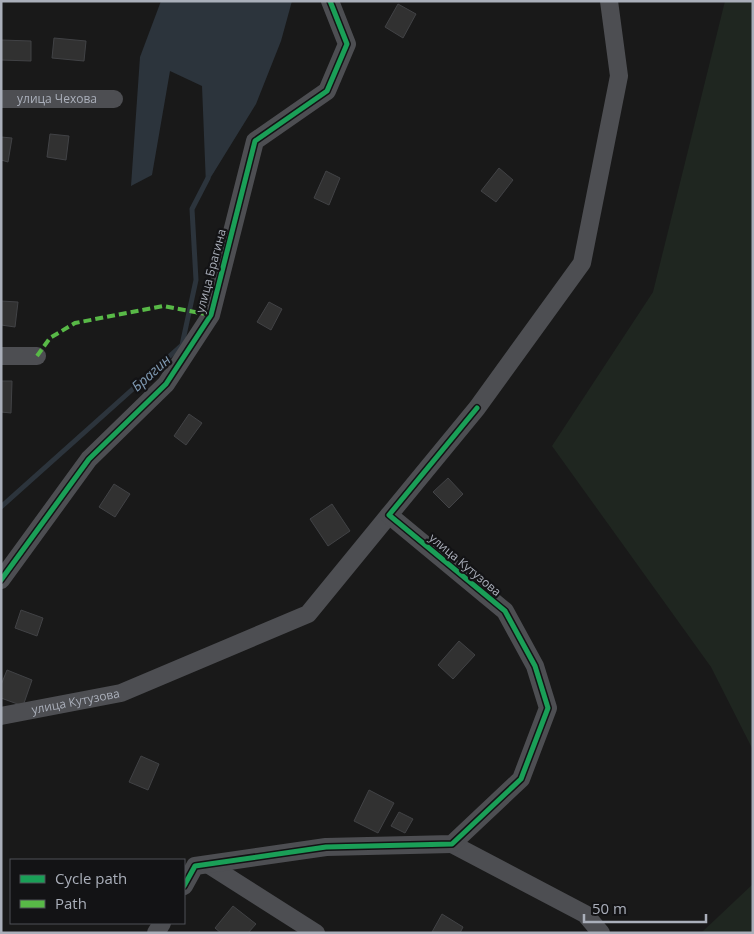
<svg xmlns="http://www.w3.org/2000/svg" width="754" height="934" viewBox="0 0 754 934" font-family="'Open Sans',sans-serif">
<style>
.green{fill:#1f2620}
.water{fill:#2c343c}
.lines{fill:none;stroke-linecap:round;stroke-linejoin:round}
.stream{stroke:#2c343c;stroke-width:5}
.building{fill:#313131;stroke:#414245}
.minor{stroke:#4d4e52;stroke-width:18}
.quiet{stroke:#58b947;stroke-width:4;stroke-dasharray:8 4;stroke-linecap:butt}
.cycleway-casing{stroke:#131315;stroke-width:8}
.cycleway{stroke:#1a9f57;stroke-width:5}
.labels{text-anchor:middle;stroke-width:4.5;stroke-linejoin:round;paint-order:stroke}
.street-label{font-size:12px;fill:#aaafba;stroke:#131315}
.water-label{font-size:14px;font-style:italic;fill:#819cb5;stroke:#131315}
</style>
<rect width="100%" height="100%" fill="#191919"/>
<g class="green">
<path d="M 725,1 L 753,1 L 753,750 L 711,667 L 552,446 L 653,292 Z"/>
<path d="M 753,884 L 753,933 L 701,933 Z"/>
</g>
<path class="water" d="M 161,1 L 292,1 L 281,41 L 256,104 L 206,185 L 202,86 L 170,71 L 152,175 L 131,186 L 140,57 Z"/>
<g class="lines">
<path class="stream" d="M 1,507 L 182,345 L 196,280 L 192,209 L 208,178"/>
</g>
<g class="building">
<path d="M 398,4 L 416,14 L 403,38 L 385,27 Z"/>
<path d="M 54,38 L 86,41 L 84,61 L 52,58 Z"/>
<path d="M 1,40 L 31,41 L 31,61 L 1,60 Z"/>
<path d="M 50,134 L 69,136 L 66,160 L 47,157 Z"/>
<path d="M 1,137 L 12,138 L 8,162 L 1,160 Z"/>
<path d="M 499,168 L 513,180 L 496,202 L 481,191 Z"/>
<path d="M 326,171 L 340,178 L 329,205 L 314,198 Z"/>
<path d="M 1,301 L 18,302 L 15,327 L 1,325 Z"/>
<path d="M 269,302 L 282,309 L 271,330 L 257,322 Z"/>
<path d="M 1,381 L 12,381 L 11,413 L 1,412 Z"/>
<path d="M 189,414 L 202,423 L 186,445 L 174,436 Z"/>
<path d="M 448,478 L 463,494 L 449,508 L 433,492 Z"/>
<path d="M 114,484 L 130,494 L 115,517 L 99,507 Z"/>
<path d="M 332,504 L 350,531 L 328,546 L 310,519 Z"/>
<path d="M 21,610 L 43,618 L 37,636 L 15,628 Z"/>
<path d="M 459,641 L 475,655 L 453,679 L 438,665 Z"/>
<path d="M 7,670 L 32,680 L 23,706 L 1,698 L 1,685 Z"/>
<path d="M 141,756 L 159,764 L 148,790 L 129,782 Z"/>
<path d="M 369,790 L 394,803 L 378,833 L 354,821 Z"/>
<path d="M 399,812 L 413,819 L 405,833 L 391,826 Z"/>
<path d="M 233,906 L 256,924 L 248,933 L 221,933 L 215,928 Z"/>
<path d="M 442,914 L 463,927 L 460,933 L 432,932 Z"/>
</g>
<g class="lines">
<g class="minor">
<path id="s1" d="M 1,99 L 114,99"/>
<path d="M 1,356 L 37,356"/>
<path d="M 1,580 L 89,459 L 166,384 L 211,315 L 255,141 L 327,91 L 347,44 L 330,1"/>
<path id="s2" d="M 1,716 L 121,693 L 308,614 L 389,515"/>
<path d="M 452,844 L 585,914 L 601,933"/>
<path d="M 209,865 L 316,933"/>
<path d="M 184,886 L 195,866 L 326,847 L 452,844 L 521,779 L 548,708 L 535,666 L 505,611 L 389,515 L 477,408 L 582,263 L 619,76 L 609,1"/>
<path d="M 156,933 L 162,923"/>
</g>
<path class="quiet" d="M 37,356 L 50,338 L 75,323 L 163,306 L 211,315"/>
<g class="cycleway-casing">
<g id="cycleway">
<path d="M 1,580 L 89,459 L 166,384 L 211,315 L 255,141 L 327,91 L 347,44 L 330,1"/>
<path d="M 184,886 L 195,866 L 326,847 L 452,844 L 521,779 L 548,708 L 535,666 L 505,611 L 389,515 L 477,408"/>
</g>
</g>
<use href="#cycleway" class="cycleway"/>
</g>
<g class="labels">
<g class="street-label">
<text dy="4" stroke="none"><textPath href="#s1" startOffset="56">улица Чехова</textPath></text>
<text transform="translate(211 271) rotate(-75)" y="4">улица Брагина</text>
<text transform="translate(465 565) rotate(40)" y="4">улица Кутузова</text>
<text dy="4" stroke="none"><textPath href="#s2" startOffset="76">улица Кутузова</textPath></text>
</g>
<g class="water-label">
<text transform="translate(151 373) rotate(-42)" y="5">Брагин</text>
</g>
</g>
<rect width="754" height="934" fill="none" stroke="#aaafba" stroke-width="5"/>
<rect x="10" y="859" width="175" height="65" fill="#131315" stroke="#4f5157"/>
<rect x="20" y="875" width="25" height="8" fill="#1a9f57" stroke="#4f5157"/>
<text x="55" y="884" font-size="15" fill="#aaafba">Cycle path</text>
<rect x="20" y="900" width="25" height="8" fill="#58b947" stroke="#4f5157"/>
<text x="55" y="909" font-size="15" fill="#aaafba">Path</text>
<path d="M584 914v8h122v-8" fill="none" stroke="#aaafba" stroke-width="2.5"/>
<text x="592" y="914" font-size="15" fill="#aaafba" stroke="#131315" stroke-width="4" paint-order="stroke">50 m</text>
</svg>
